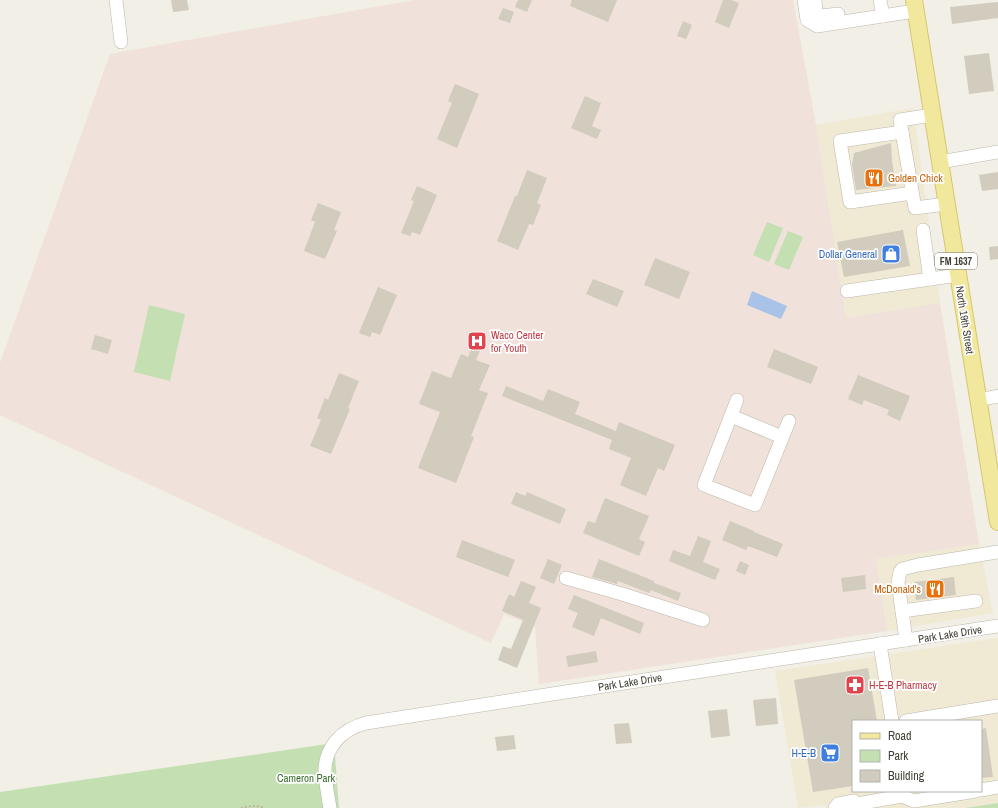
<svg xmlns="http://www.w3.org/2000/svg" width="998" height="808" viewBox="0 0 998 808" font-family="'Archivo Narrow',sans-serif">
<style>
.commercial{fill:#f0e9d3;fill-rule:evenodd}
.medical{fill:#f0e1da}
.green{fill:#c4e0b3}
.water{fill:#a8c3e7}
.building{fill:#d1ccbd}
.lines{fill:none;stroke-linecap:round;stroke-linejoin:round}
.minor-casing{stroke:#bbb8aa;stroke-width:14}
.major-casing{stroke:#d5c770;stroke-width:18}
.path{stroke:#bbb59c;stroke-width:2;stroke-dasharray:2 2;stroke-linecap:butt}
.minor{stroke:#fff;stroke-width:13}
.major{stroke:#f2e89d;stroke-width:16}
.labels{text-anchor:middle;stroke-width:3.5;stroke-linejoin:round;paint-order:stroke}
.shield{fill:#fff;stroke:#7b7972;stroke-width:1}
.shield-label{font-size:10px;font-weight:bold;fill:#424036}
.food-label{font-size:11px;fill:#c56008;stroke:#fff;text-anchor:start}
.shop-label{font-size:11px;fill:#366cbe;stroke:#fff;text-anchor:end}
.street-label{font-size:11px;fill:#424036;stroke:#fff}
.health-label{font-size:11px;fill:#be3a42;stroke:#fff;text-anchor:start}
.park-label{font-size:11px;fill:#3d6d30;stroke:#fff}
</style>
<rect width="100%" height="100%" fill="#f1efe6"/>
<g class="commercial">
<path d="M 913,108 L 940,303 L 846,318 L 816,125 Z"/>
<path d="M 979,544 L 993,613 L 887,631 L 876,559 Z"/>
<path d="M 998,638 L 998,803 L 965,808 L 826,808 L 825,805 L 798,808 L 775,671 ZM 853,721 L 981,721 L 981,791 L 853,791 Z"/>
</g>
<path class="medical" d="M 414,0 L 793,0 L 816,125 L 846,318 L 940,303 L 979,544 L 876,559 L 887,631 L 539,684 L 535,627 L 504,614 L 491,643 L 0,415 L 0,363 L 110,54 Z"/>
<g class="green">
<path d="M 767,222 L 783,228 L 769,262 L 753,255 Z"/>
<path d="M 788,231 L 803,237 L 789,270 L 774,264 Z"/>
<path d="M 149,305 L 185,314 L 170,381 L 134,372 Z"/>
<path d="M 334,743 L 339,808 L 0,808 L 0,792 Z"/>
<path d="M 998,803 L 998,808 L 965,808 Z"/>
</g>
<path class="water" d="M 752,291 L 787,306 L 781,319 L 747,305 Z"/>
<g class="building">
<path d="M 171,0 L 187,0 L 189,10 L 173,12 Z"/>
<path d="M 518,0 L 532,0 L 527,12 L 515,7 Z"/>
<path d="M 572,0 L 617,0 L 608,22 L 570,6 Z"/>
<path d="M 723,0 L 731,0 L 739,3 L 729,28 L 715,22 Z"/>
<path d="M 998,2 L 998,18 L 952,24 L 950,7 Z"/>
<path d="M 503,8 L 514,12 L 510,23 L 498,19 Z"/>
<path d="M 683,21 L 692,25 L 686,39 L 677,36 Z"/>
<path d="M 989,53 L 994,91 L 969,94 L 964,56 Z"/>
<path d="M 455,84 L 479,94 L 457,148 L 437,139 L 452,103 L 448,101 Z"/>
<path d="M 585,96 L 601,103 L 592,126 L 601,130 L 597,139 L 571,128 Z"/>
<path d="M 891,143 L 892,161 L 896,186 L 856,190 L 852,165 L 854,153 Z"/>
<path d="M 527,170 L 547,178 L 537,203 L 541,205 L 533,225 L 529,224 L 518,250 L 497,241 L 515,196 L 517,196 Z"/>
<path d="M 998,172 L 998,189 L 982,191 L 979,175 Z"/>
<path d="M 417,186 L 437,195 L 420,235 L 412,232 L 410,236 L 401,233 L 414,201 L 411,200 Z"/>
<path d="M 318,203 L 341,212 L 334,230 L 337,231 L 325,259 L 304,251 L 315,222 L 311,220 Z"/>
<path d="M 903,230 L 910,266 L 844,277 L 837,242 Z"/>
<path d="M 998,246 L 998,259 L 990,260 L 989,247 Z"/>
<path d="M 655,258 L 690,272 L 679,299 L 644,285 Z"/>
<path d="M 593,279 L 624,291 L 617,307 L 586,294 Z"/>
<path d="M 378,287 L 397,295 L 380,335 L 372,332 L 370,337 L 359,333 Z"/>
<path d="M 95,335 L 112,340 L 108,354 L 91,349 Z"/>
<path d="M 473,345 L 481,348 L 476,360 L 490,365 L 479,390 L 488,393 L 471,436 L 474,437 L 456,483 L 418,468 L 440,412 L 419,404 L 432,371 L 451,378 L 461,354 L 468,357 Z"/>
<path d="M 774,349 L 818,367 L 811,384 L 767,367 Z"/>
<path d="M 339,373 L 359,381 L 348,408 L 350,409 L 331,454 L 310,446 L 321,420 L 317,418 L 325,398 L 328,400 Z"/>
<path d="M 858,375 L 910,396 L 900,421 L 887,415 L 889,410 L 864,400 L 862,405 L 848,399 Z"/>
<path d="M 506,386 L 543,401 L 548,389 L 580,402 L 575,414 L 616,431 L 619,422 L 675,445 L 664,471 L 658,468 L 646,496 L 620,485 L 631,458 L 609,449 L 612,440 L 502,396 Z"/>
<path d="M 516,492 L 525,496 L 527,492 L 566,509 L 560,524 L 511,504 Z"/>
<path d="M 605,498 L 649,516 L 639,539 L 645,542 L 639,556 L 583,533 L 588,521 L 595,523 Z"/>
<path d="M 730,521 L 754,531 L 754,532 L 783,544 L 777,557 L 748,546 L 746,550 L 722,540 Z"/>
<path d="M 698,536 L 711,541 L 703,562 L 720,569 L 715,580 L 669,561 L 673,550 L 690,556 Z"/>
<path d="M 462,540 L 515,560 L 508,577 L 456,557 Z"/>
<path d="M 548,559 L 562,565 L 554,584 L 540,578 Z"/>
<path d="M 599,559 L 654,581 L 654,583 L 681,593 L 678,601 L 651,590 L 649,593 L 618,581 L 617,584 L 592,577 Z"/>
<path d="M 740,561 L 749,565 L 745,575 L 736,571 Z"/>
<path d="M 865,575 L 866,589 L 843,592 L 841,578 Z"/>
<path d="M 954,577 L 956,595 L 916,600 L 914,582 Z"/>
<path d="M 521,581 L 536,587 L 529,603 L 541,608 L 517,668 L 498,660 L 503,646 L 511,649 L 523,620 L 502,611 L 509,594 L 514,597 Z"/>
<path d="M 574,595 L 644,623 L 640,634 L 601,618 L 594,636 L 572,627 L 578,613 L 568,609 Z"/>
<path d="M 596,651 L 598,662 L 568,667 L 566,656 Z"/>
<path d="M 868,668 L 877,721 L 853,721 L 853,786 L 813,792 L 794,680 Z"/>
<path d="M 776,698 L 778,724 L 756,726 L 753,700 Z"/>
<path d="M 727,709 L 730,736 L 711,738 L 708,711 Z"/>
<path d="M 629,723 L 632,743 L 616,744 L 614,724 Z"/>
<path d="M 986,728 L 993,777 L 982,778 L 981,771 L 981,729 Z"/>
<path d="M 514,735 L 516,749 L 497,751 L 495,737 Z"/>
</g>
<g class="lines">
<g class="minor-casing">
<g id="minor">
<path d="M 116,0 L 121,42"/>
<path d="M 804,0 L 807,20 L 817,26 L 915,11"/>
<path d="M 815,0 L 816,13 L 822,16 L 838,14"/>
<path d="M 880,0 L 883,16"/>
<path d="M 932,115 L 900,120 L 902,132 L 915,208 L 946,204"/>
<path d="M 902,132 L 840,141 L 850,202 L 912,193"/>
<path d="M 940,162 L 998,152"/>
<path d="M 923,230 L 930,279"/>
<path d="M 847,291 L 958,275"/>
<path d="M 737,400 L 704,485 L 755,505 L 789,421"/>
<path d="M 978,400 L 998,396"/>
<path d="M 731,416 L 782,437"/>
<path d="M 566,578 L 622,594 L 703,620"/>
<path d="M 902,611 L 976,601"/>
<path d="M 906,640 L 898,582 L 900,572 L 902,569 L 918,565 L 998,552"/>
<path d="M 880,644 L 892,721"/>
<path d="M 906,721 L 998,706"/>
<path d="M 981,790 L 998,787"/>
<path d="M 902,796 L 914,801 L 976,791"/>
<path d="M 330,808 C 328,797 326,785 325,774 C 324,747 342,729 366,723 L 559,693 L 998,626"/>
<path d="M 835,808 L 838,804 L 854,801 L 857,804"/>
<path d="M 858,808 L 857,804 L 902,796 L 902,791"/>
</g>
</g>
<g class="major-casing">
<path id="major" d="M 914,0 L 998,522"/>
</g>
<path class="path" d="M 241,808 C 248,806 257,805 264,808"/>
<use href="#minor" class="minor"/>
<use href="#major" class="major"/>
</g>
<defs>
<g id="restaurant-square" transform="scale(1)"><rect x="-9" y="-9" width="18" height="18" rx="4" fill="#e8710a" stroke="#fff"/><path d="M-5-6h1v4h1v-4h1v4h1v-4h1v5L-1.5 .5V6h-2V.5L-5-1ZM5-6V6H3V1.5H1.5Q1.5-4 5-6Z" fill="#fff"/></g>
<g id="shop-square" transform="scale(1)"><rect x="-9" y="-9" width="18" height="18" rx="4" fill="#3f7fe0" stroke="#fff"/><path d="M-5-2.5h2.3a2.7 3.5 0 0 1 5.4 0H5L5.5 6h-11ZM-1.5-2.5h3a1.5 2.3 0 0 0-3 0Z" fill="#fff"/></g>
<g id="hospital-square" transform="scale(1)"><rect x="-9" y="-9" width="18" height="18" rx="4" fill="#e0444e" stroke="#fff"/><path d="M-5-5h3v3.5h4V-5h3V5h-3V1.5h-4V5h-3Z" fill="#fff"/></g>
<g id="pharmacy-square" transform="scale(1)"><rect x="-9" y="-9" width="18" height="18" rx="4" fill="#e0444e" stroke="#fff"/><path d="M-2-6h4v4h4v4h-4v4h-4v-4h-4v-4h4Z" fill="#fff"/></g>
<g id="supermarket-square" transform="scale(1)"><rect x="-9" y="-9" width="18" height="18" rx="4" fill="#3f7fe0" stroke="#fff"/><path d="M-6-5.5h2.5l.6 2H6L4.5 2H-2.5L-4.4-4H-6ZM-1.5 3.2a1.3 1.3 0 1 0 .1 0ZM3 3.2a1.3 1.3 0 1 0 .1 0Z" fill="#fff"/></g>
</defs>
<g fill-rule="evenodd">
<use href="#restaurant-square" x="874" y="178"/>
<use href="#shop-square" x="891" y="254"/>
<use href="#hospital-square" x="477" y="341"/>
<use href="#restaurant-square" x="935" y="589"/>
<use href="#pharmacy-square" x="855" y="685"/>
<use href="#supermarket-square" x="830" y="753"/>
</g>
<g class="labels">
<rect class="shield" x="935" y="253" width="42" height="16" rx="3"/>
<g class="shield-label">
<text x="956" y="265">FM 1637</text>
</g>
<g class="food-label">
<text x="888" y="182">Golden Chick</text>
<text x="921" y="593" text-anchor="end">McDonald's</text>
</g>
<g class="shop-label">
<text x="877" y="258">Dollar General</text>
<text x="816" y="757">H-E-B</text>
</g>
<g class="street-label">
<text transform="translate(965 320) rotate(81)" y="4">North 19th Street</text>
<text transform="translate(950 634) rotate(-9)" y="4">Park Lake Drive</text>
<text transform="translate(630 682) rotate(-9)" y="4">Park Lake Drive</text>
</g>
<g class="health-label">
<text x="491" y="339">Waco Center<tspan x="491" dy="13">for Youth</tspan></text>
<text x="869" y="689">H-E-B Pharmacy</text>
</g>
<g class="park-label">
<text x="306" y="782">Cameron Park</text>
</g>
</g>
<rect x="852" y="720" width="130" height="72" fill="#ffffff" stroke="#b3b3af"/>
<rect x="860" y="733" width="20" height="6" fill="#f2e89d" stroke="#b3b3af"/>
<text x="888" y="740" font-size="12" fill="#424036">Road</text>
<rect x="860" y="750" width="20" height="12" fill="#c4e0b3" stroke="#b3b3af"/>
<text x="888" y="760" font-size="12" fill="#424036">Park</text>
<rect x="860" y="770" width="20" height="12" fill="#d1ccbd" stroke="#b3b3af"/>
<text x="888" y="780" font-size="12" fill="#424036">Building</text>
</svg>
